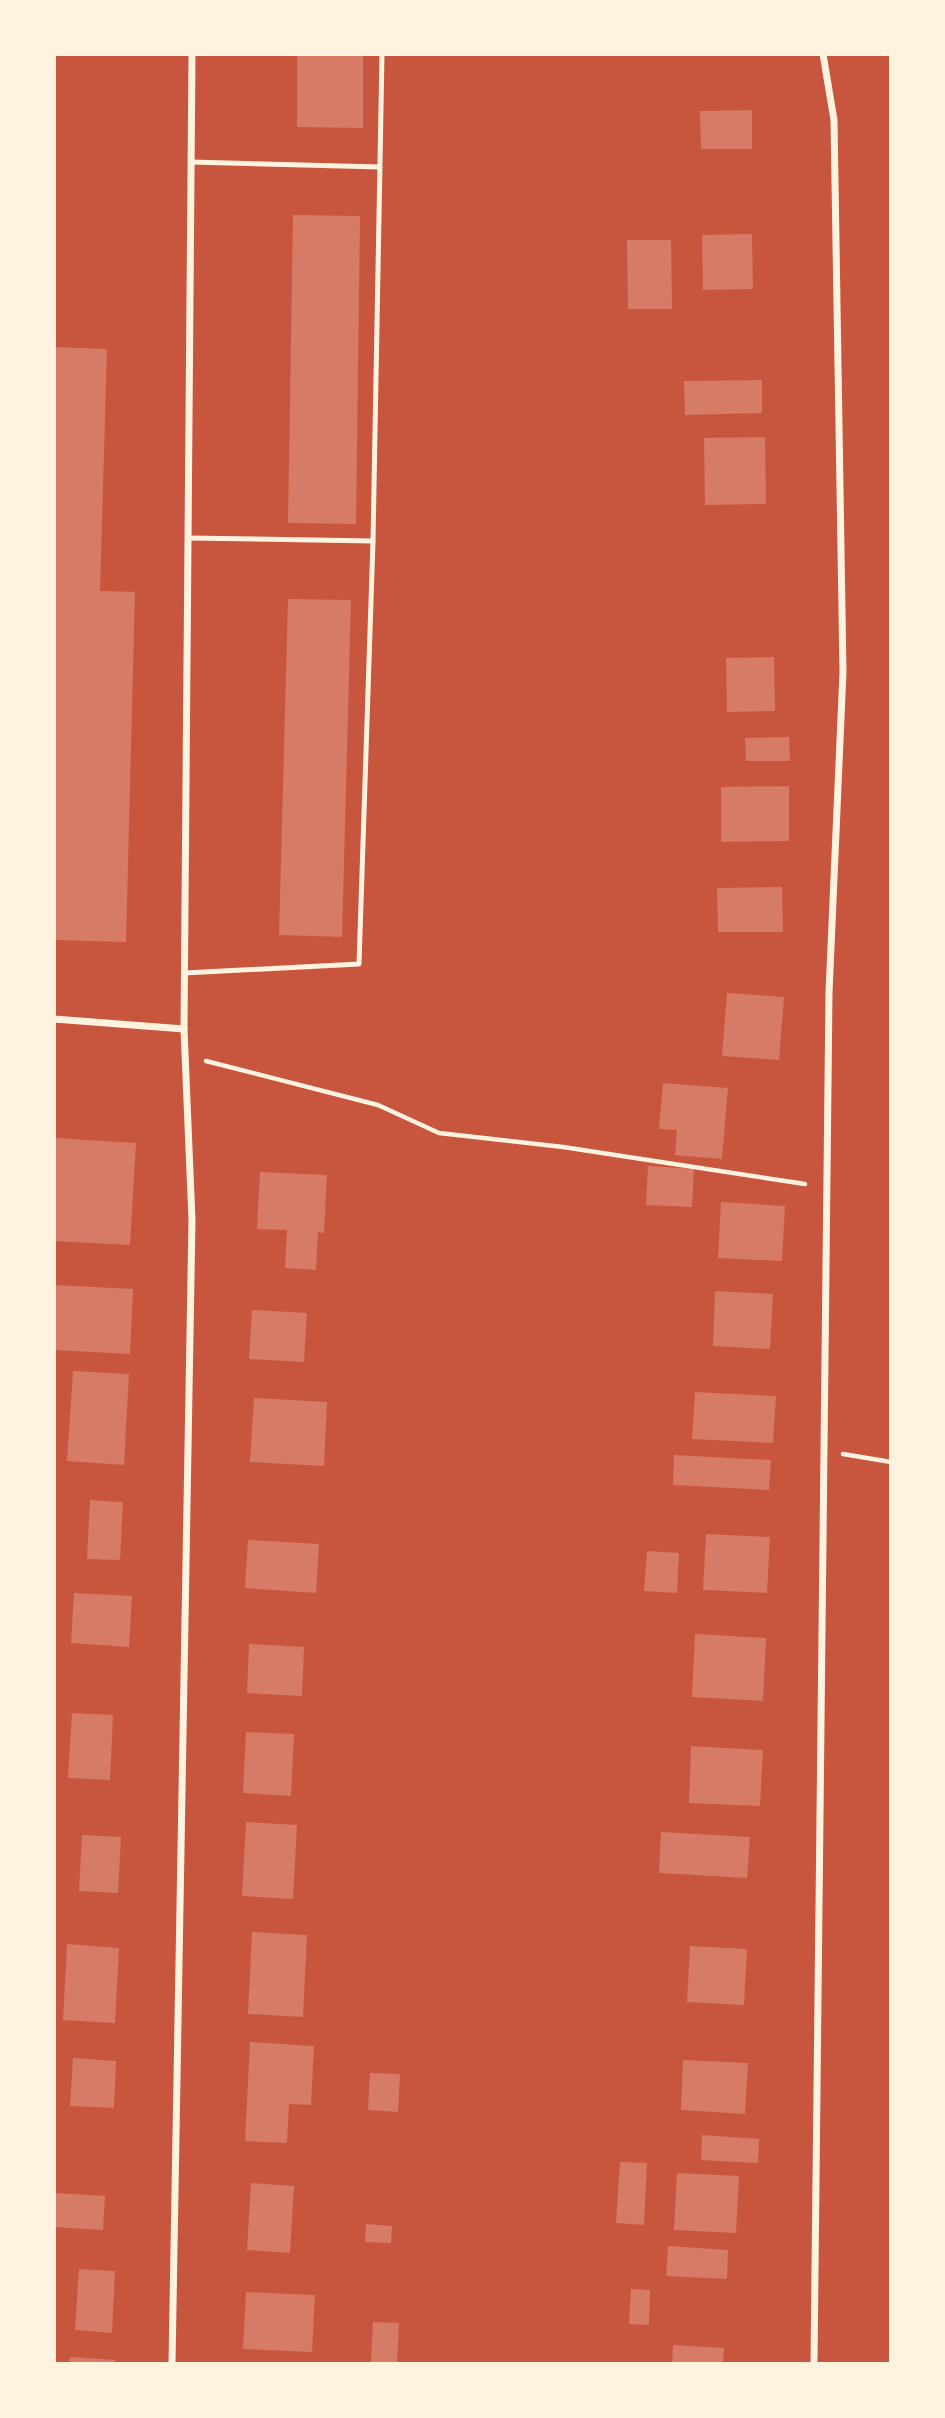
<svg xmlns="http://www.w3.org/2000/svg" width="945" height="2418" viewBox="0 0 945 2418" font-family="'DM Sans',sans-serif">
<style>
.building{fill:#d67c66}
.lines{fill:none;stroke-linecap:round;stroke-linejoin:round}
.path{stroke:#fff3e0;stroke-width:4.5}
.service{stroke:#fff3e0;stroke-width:5}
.minor{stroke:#fff3e0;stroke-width:7}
</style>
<rect width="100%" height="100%" fill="#c8553d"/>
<g class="building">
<path d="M 297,54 L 363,54 L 363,128 L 297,127 Z"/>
<path d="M 752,110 L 752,149 L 701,149 L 700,111 Z"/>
<path d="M 293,215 L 360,216 L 356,524 L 288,523 Z"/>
<path d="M 752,234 L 753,289 L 703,290 L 702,235 Z"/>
<path d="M 627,240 L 671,240 L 672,309 L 628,309 Z"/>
<path d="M 54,347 L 107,349 L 100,591 L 135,592 L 126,942 L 54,940 Z"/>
<path d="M 762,380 L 762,413 L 685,415 L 684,381 Z"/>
<path d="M 765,437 L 766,504 L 705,505 L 704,438 Z"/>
<path d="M 288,599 L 351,600 L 342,937 L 279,935 Z"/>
<path d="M 774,657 L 775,711 L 727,712 L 726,658 Z"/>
<path d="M 789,737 L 790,761 L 746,761 L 745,738 Z"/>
<path d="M 789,786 L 789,841 L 721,842 L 721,787 Z"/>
<path d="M 782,887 L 783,932 L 718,932 L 717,888 Z"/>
<path d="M 727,993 L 784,997 L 779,1060 L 722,1056 Z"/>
<path d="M 663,1083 L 728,1088 L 722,1159 L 675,1155 L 677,1130 L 659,1129 Z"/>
<path d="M 56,1138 L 136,1143 L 130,1245 L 54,1241 Z"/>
<path d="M 648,1166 L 694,1169 L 692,1207 L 646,1205 Z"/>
<path d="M 260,1172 L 327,1175 L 324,1233 L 318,1232 L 316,1270 L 285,1268 L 287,1230 L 257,1229 Z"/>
<path d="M 721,1202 L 785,1206 L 782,1261 L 718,1258 Z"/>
<path d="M 54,1285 L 133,1289 L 130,1354 L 54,1350 Z"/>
<path d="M 715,1291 L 773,1294 L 770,1349 L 713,1346 Z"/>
<path d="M 252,1310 L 307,1313 L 304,1362 L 249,1359 Z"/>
<path d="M 73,1371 L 129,1374 L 124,1465 L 67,1461 Z"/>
<path d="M 695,1392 L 776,1396 L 773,1443 L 692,1439 Z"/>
<path d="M 254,1398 L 327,1402 L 324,1466 L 250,1462 Z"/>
<path d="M 674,1455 L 771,1460 L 769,1490 L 673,1485 Z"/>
<path d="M 90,1500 L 123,1502 L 120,1560 L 87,1559 Z"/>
<path d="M 706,1534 L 770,1537 L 767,1593 L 703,1590 Z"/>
<path d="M 248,1540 L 319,1544 L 316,1593 L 245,1588 Z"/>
<path d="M 647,1551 L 679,1553 L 677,1593 L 644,1591 Z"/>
<path d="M 74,1593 L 132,1596 L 129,1647 L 71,1643 Z"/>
<path d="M 695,1634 L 766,1638 L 763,1701 L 692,1697 Z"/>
<path d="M 249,1644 L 304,1647 L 302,1696 L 247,1693 Z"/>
<path d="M 72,1713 L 113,1715 L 110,1780 L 68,1778 Z"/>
<path d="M 246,1732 L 294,1734 L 291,1796 L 243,1793 Z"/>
<path d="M 691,1746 L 763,1750 L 760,1806 L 689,1803 Z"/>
<path d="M 246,1822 L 297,1825 L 293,1899 L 242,1896 Z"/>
<path d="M 661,1832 L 750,1837 L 747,1878 L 659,1873 Z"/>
<path d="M 82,1835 L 121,1837 L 118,1893 L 79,1891 Z"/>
<path d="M 252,1932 L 307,1935 L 303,2017 L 248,2014 Z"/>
<path d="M 67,1944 L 119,1948 L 115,2023 L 63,2020 Z"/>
<path d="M 690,1946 L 747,1949 L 744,2005 L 687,2002 Z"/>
<path d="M 250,2042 L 314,2046 L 311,2105 L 289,2104 L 287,2143 L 245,2141 Z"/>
<path d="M 73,2058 L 116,2061 L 114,2108 L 70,2106 Z"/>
<path d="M 683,2060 L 748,2063 L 745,2114 L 681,2110 Z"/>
<path d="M 370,2073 L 400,2074 L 398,2112 L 368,2110 Z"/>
<path d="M 702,2135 L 759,2139 L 758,2163 L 701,2160 Z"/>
<path d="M 620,2162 L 647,2163 L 644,2225 L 616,2223 Z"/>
<path d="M 677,2173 L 739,2176 L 736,2233 L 674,2230 Z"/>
<path d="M 251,2183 L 294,2186 L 290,2253 L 247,2250 Z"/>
<path d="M 54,2193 L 105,2196 L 103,2230 L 54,2227 Z"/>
<path d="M 366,2224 L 392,2226 L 391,2243 L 365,2242 Z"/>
<path d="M 668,2246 L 728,2250 L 727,2279 L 666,2276 Z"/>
<path d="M 79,2269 L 115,2271 L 112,2333 L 75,2330 Z"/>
<path d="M 631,2289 L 650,2290 L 649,2325 L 629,2324 Z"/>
<path d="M 246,2292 L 315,2295 L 312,2352 L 243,2349 Z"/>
<path d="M 373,2322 L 399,2323 L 397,2364 L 371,2362 Z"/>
<path d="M 673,2345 L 724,2348 L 723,2364 L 672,2364 Z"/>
<path d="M 70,2357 L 115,2360 L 115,2364 L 69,2364 Z"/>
</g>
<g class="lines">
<g class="path">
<path d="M 206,1061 L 378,1105 L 439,1133 L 563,1147 L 805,1184"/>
<path d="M 843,1454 L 891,1462"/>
</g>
<g class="service">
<path d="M 191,162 L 380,167"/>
<path d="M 188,538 L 373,541"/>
<path d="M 184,973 L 359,964 L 373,541 L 382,54"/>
</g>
<g class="minor">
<path d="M 54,1019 L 184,1029"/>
<path d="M 172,2364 L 192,1220 L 184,1029 L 192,54"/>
<path d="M 814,2364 L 829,993 L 843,672 L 834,120 L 823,54"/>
</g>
</g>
<rect width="945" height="2418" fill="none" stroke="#fff3e0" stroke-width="112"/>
</svg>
